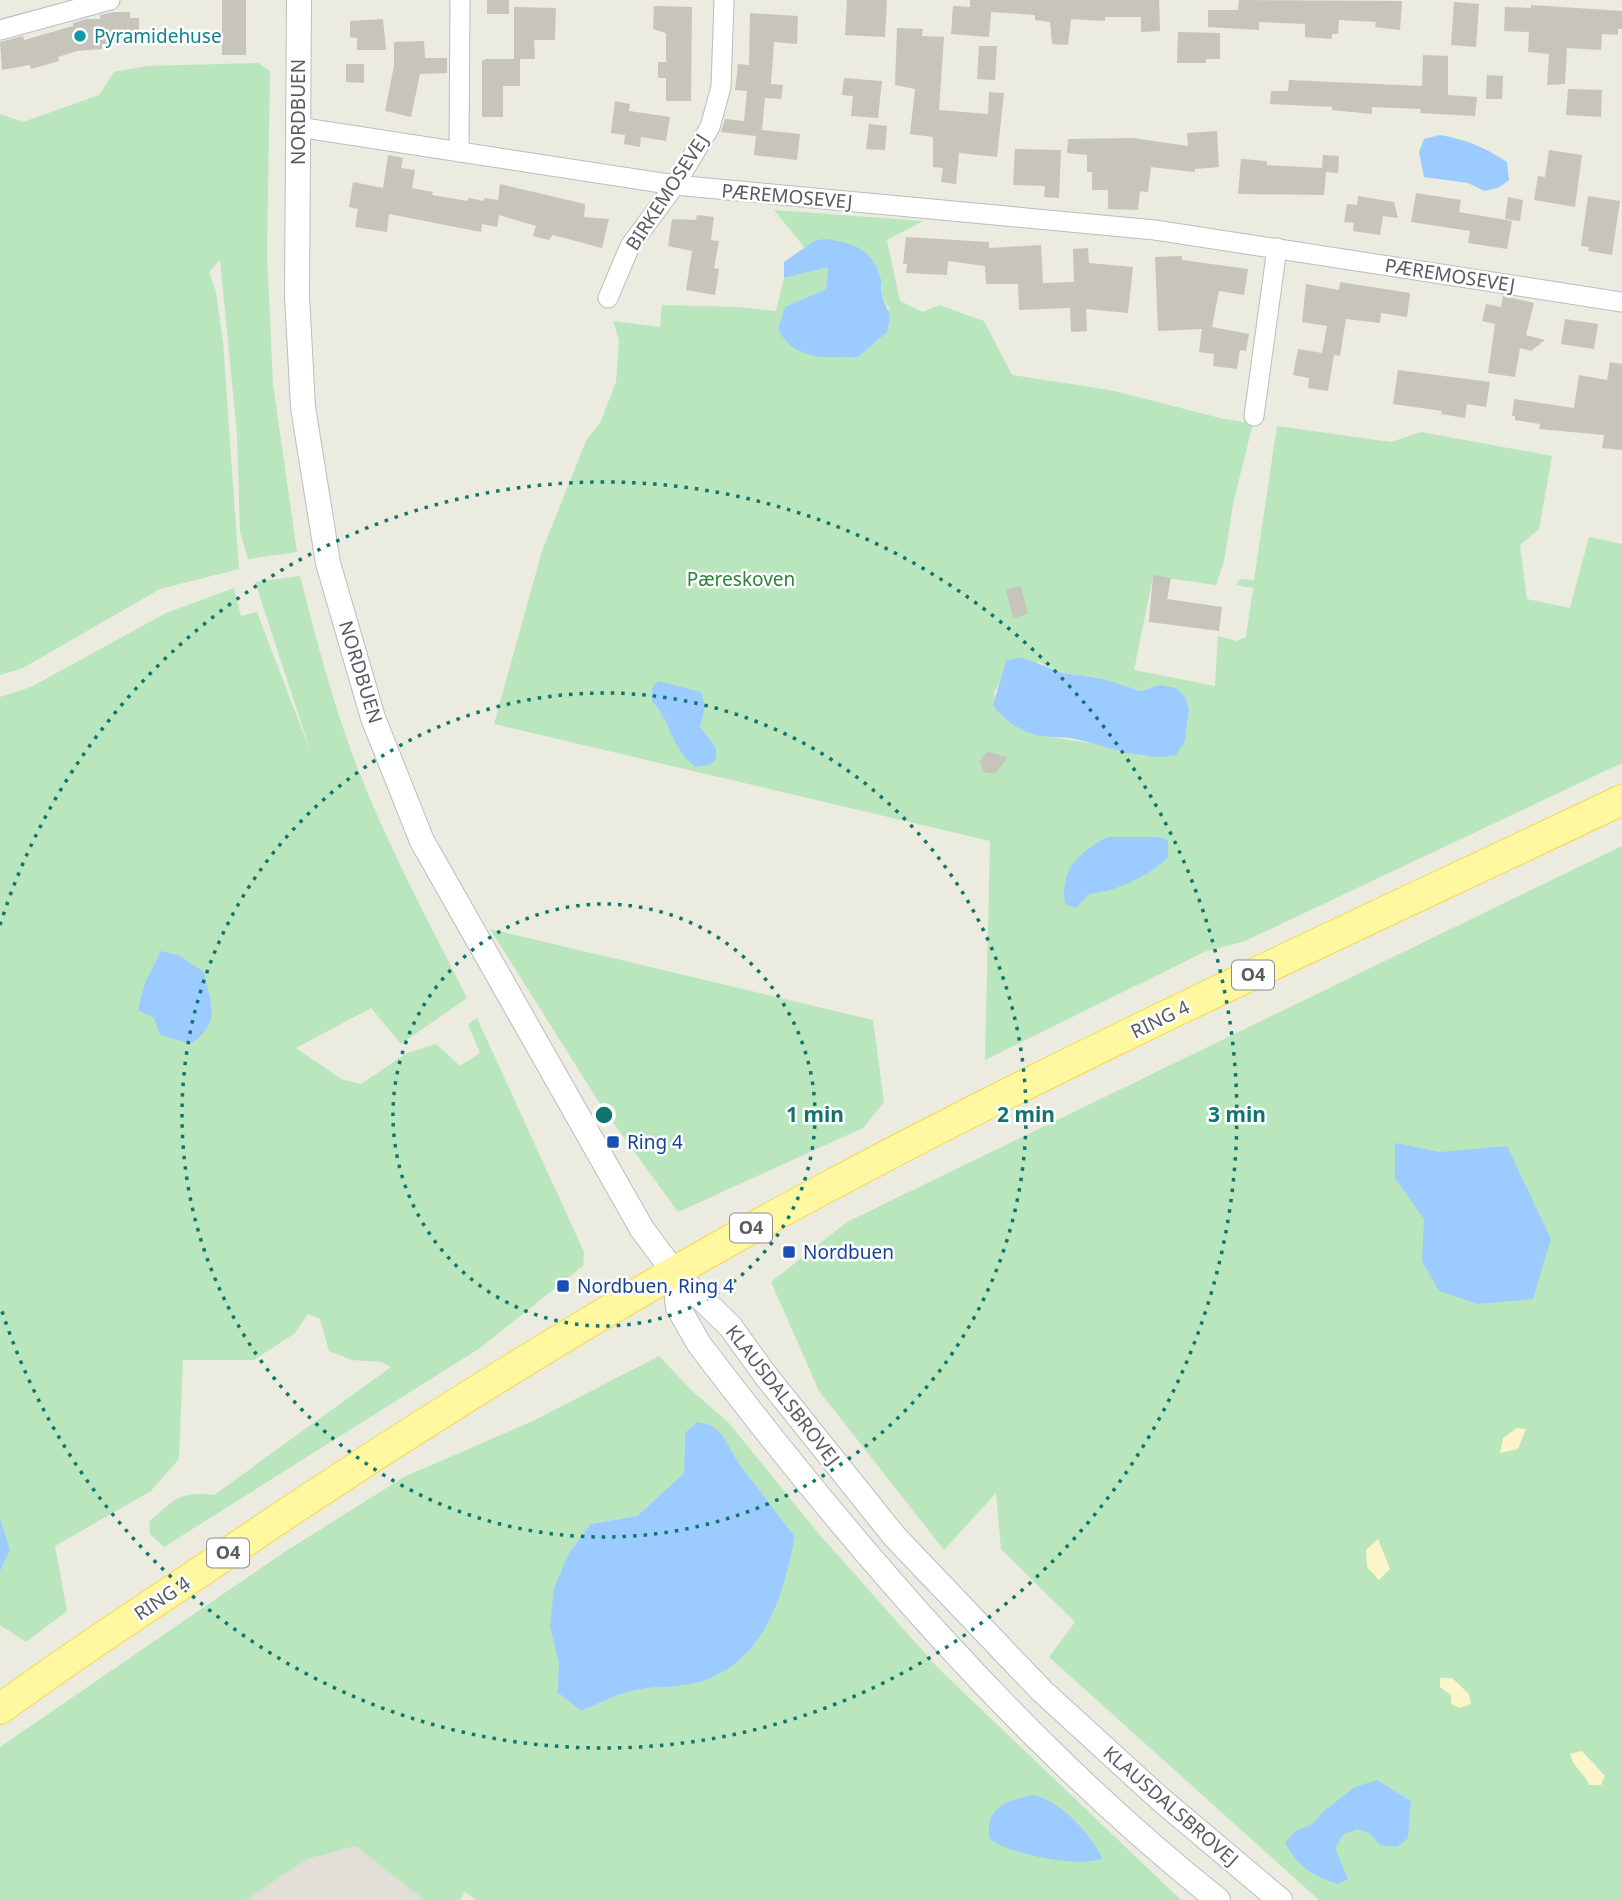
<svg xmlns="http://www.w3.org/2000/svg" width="1622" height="1900" viewBox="0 0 1622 1900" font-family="'Noto Sans',sans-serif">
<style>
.industrial{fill:#e0ded7}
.green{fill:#b9e6bd;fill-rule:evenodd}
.sand{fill:#fcf5ca}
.water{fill:#9cccff}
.building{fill:#c7c4bc}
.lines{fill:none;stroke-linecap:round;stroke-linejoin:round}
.minor-casing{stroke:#babcc2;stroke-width:21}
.tertiary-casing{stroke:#babcc2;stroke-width:26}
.primary-casing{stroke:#f9d74b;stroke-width:32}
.minor{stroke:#fff;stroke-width:19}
.tertiary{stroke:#fff;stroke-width:24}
.primary{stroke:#fff8a1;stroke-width:30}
.ring{fill:none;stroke:#0f766e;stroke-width:3.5;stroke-dasharray:3.5 7}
.culture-dot{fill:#0f9aa8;stroke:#fff;stroke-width:2.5}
.transit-dot{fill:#1a4fb4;stroke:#fff;stroke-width:2.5}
.labels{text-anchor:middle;stroke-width:5;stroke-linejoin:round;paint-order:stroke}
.shield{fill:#fff;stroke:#8a8c90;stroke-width:2}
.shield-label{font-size:18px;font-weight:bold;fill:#585b61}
.culture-label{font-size:19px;fill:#0d838f;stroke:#fff;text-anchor:start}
.street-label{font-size:19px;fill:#585b61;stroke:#fff}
.park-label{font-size:19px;fill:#2e823a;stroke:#fff}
.transit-label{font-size:19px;fill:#164399;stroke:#fff;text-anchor:start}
.centre{fill:#0f766e;stroke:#fff;stroke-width:3.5}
.ring-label{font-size:21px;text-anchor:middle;font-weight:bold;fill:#0f766e;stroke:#fff;stroke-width:5;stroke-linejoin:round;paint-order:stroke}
</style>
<rect width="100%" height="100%" fill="#ecebdf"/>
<path class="industrial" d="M 356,1846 L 424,1900 L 246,1900 L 307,1859 Z"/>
<g class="green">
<path d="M 258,63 L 270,71 L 267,252 L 273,384 L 297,552 L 248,559 L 240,532 L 237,434 L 220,260 L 209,272 L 216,292 L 223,342 L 239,569 L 160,589 L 23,668 L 0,675 L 0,114 L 23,122 L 99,95 L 114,72 L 147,66 Z"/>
<path d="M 774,210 L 923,221 L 887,240 L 900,301 L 923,312 L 939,305 L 984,321 L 1012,375 L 1110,390 L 1224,419 L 1253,423 L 1233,504 L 1224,562 L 1216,585 L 1153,576 L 1134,670 L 1215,686 L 1218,636 L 1236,641 L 1246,637 L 1253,588 L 1236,585 L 1240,579 L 1254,580 L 1277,426 L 1391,442 L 1421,432 L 1552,456 L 1539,529 L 1520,545 L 1527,599 L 1570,608 L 1589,537 L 1622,544 L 1622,763 L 1245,941 L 1204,952 L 985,1060 L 990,841 L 494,724 L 542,551 L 586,441 L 601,421 L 616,382 L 619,340 L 613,321 L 660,327 L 662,305 L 738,307 L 776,311 L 784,278 L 828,266 L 826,289 L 890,310 L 881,295 L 882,284 L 814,241 L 805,248 ZM 1039,662 L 1063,673 L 1104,679 L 1141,691 L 1151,687 L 1189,710 L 1185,741 L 1143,757 L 1120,748 L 1032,734 L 1000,715 L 994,693 L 1002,677 Z"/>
<path d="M 300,576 C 316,638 332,701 355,761 C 386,843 428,920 467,998 L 401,1044 L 371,1008 L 296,1048 L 341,1079 L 361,1084 L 407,1053 L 436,1044 L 460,1066 L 480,1053 L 468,1024 L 477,1018 L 584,1252 L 583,1266 L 480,1348 L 164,1547 L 150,1534 L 149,1522 C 173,1500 180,1491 214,1495 L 391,1367 L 382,1362 L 352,1360 L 329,1351 L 320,1319 L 308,1314 L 295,1333 L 254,1360 L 183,1360 L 179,1459 L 151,1491 L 55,1546 L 67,1611 L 26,1642 L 0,1625 L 0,697 L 31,687 L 166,613 L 234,588 L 241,616 L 257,612 L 312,756 L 255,582 Z"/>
<path d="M 1622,846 L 1622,1900 L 1319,1900 L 1049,1657 L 1075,1622 L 1001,1549 L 996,1493 L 944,1550 L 819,1391 L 771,1282 L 847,1222 Z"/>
<path d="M 490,929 L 873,1020 L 884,1102 L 863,1128 L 678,1212 L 602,1107 Z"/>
<path d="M 659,1356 L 691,1390 L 728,1422 L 819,1534 L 938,1668 L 1181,1900 L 476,1900 L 465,1892 L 460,1900 L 424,1900 L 356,1846 L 307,1859 L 246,1900 L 0,1900 L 0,1747 L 283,1553 L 404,1477 L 535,1420 ZM 685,1433 L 723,1436 L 738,1462 L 795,1537 C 784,1593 766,1658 706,1680 C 683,1689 655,1685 631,1691 C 614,1696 598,1704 581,1711 L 557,1692 L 559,1664 L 591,1524 L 637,1516 L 684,1473 Z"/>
</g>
<g class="sand">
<path d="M 1517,1428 L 1526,1429 L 1518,1449 L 1500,1453 L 1503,1438 Z"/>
<path d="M 1378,1539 L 1390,1569 L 1379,1580 L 1367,1567 L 1366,1550 Z"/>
<path d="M 1440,1678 L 1452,1678 L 1469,1694 L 1471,1704 L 1460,1708 L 1451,1704 L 1451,1695 L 1440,1687 Z"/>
<path d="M 1582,1751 L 1605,1776 L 1601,1785 L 1589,1785 C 1584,1772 1573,1768 1570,1754 Z"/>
</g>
<g class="water">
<path d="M 1440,135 C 1465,139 1486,148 1507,162 L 1509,180 L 1498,188 L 1484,191 L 1468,183 L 1424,177 L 1419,152 L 1424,139 Z"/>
<path d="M 824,239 C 853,242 873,249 881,280 C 882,285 880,291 882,296 C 888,313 892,312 887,332 L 858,357 C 826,358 794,361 778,329 L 785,307 L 826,289 L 828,267 L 784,278 L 784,262 L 814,241 Z"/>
<path d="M 1021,657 L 1063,673 L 1104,679 L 1141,691 L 1160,685 L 1176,688 L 1186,698 L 1189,710 L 1185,741 L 1176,755 C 1142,762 1108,746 1075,739 C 1061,736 1045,738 1032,734 C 1017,729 1001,717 993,705 L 1006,661 Z"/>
<path d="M 658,681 L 701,692 L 705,706 L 700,727 L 716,748 L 716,760 L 709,765 L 696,767 C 673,752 670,720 652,701 L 652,688 Z"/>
<path d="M 1108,837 L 1158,837 L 1168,840 L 1168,858 C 1146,877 1118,891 1089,894 L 1076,908 L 1065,904 C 1060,869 1079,852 1108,837 Z"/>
<path d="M 161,951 L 178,955 L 204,972 C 211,1007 222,1020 191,1044 L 160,1035 L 154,1018 L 138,1010 L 145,983 Z"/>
<path d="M 1395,1143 L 1440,1152 L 1507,1146 L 1551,1239 L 1533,1299 L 1478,1304 L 1439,1291 L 1422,1261 L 1424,1219 L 1395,1178 Z"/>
<path d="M 697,1422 L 711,1425 L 723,1436 L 738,1462 L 795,1537 C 784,1593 766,1658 706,1680 C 683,1689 655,1685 631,1691 C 614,1696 597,1704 581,1711 L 557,1692 L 559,1664 L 550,1626 L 554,1588 L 569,1553 L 591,1524 L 637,1516 L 684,1473 L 685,1433 Z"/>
<path d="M 0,1518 L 10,1550 L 0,1571 Z"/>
<path d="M 1377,1780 L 1411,1801 L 1408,1838 L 1397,1847 L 1380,1845 L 1369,1833 L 1357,1829 L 1343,1835 L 1335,1848 L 1348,1879 L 1338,1884 C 1312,1876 1299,1867 1285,1843 L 1294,1832 L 1314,1823 L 1324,1811 L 1355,1787 Z"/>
<path d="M 1035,1795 C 1062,1803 1090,1833 1102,1858 C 1081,1869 1008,1854 990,1839 C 983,1807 1009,1799 1035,1795 Z"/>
</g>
<g class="building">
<rect x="222" y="0" width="24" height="55"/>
<rect x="487" y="0" width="22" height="14"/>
<path d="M 847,0 L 887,0 L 885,37 L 845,35 Z"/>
<path d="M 970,0 L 1159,0 L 1160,31 L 1141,32 L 1141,17 L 1105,17 L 1105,21 L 1071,19 L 1068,45 L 1052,44 L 1050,22 L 1035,20 L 1035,15 L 991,12 L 989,37 L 951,34 L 953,6 L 970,7 Z"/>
<path d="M 1239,0 L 1402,1 L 1400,30 L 1375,27 L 1376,22 L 1339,20 L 1338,34 L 1332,34 L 1332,39 L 1305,37 L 1305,24 L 1259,22 L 1259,30 L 1208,27 L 1208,10 L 1238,10 Z"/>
<path d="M 1454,2 L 1479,4 L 1476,47 L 1451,45 Z"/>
<path d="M 1531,5 L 1622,11 L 1622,29 L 1618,29 L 1618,35 L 1602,34 L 1601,50 L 1567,48 L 1565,84 L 1547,85 L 1549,54 L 1528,52 L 1529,32 L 1504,31 L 1505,7 L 1531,8 Z"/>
<path d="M 654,6 L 692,7 L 691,101 L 666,101 L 666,78 L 658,78 L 658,62 L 666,62 L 666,33 L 653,29 Z"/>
<path d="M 514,7 L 556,8 L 555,40 L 534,40 L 535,59 L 514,59 Z"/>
<path d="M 114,12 L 130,12 L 130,18 L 139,18 L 139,40 L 102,44 L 102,49 L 77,51 L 58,57 L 59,61 L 31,69 L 30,65 L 2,70 L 0,42 L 23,36 L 24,40 L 73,26 L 73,23 L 86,19 L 100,19 L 100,15 Z"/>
<path d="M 750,13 L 798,16 L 797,44 L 774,42 L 771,84 L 783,85 L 781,99 L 765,98 L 762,130 L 800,134 L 797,160 L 754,155 L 756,136 L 721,132 L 725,119 L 744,121 L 747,91 L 735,90 L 738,64 L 749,65 Z"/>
<path d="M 383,19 L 386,50 L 357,50 L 357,38 L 350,37 L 350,21 Z"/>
<path d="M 897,28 L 923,29 L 922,36 L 944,37 L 939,110 L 988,114 L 989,92 L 1004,93 L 997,157 L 959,153 L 956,184 L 941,182 L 943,168 L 933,167 L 933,137 L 910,134 L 915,89 L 895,85 Z"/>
<path d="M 1178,32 L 1220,33 L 1220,59 L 1206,59 L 1206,63 L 1177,63 Z"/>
<path d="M 424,41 L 425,58 L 447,58 L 447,73 L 420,74 L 411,117 L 385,111 L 394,66 L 394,42 Z"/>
<path d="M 979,46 L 997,46 L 995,80 L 977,79 Z"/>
<path d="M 1423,55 L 1448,56 L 1448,95 L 1477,97 L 1475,116 L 1420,113 L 1421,109 L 1372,107 L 1372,114 L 1332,110 L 1332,107 L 1270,104 L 1271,91 L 1288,91 L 1289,80 L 1422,86 Z"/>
<path d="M 486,59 L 520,59 L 520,86 L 503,86 L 503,117 L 482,117 L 482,61 Z"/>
<path d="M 346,64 L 364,64 L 364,83 L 346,82 Z"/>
<path d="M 1487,75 L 1503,76 L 1502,99 L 1486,99 Z"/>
<path d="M 844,78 L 882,81 L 878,118 L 851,116 L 853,96 L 842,95 Z"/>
<path d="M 1568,89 L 1602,90 L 1601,117 L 1566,115 Z"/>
<path d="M 615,101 L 630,104 L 629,111 L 670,117 L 666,141 L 641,137 L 640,147 L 624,144 L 625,135 L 611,133 Z"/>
<path d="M 869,124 L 887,126 L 885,150 L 866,149 Z"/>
<path d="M 1217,131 L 1219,167 L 1195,169 L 1195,172 L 1151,167 L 1148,192 L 1140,191 L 1138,210 L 1108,209 L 1108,190 L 1092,190 L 1092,172 L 1087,172 L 1087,155 L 1067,153 L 1068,139 L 1133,138 L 1188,146 L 1187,133 Z"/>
<path d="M 1015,149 L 1061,150 L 1059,198 L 1044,197 L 1045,186 L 1013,185 Z"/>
<path d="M 1549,150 L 1582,155 L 1575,207 L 1534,200 L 1538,176 L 1545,177 Z"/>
<path d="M 388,155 L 403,158 L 401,168 L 415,170 L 412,188 L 433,192 L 432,195 L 468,201 L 469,198 L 484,201 L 485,198 L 498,200 L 500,184 L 585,204 L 584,217 L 609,219 L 602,248 L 553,235 L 549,240 L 533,236 L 536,226 L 499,215 L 497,227 L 482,224 L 481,232 L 389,214 L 387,232 L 355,227 L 358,209 L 349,207 L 353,182 L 383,188 Z"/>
<path d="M 1323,155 L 1339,156 L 1338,173 L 1326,172 L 1324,195 L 1238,194 L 1241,159 L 1267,161 L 1267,165 L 1322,168 Z"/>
<path d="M 1416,193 L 1461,200 L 1459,212 L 1512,221 L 1507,249 L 1468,243 L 1470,231 L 1411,222 Z"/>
<path d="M 1358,196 L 1394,202 L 1398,218 L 1383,216 L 1380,235 L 1353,231 L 1354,223 L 1344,222 L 1347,204 L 1357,205 Z"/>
<path d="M 1588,196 L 1620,201 L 1612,255 L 1588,251 L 1589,247 L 1581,246 Z"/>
<path d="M 1508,197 L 1523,200 L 1520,221 L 1505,219 Z"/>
<path d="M 697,215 L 714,217 L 711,240 L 719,241 L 714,268 L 719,269 L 715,295 L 686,290 L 692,251 L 668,246 L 672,219 L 696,220 Z"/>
<path d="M 906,237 L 989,242 L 989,248 L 1041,245 L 1043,283 L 1074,282 L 1073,249 L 1088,248 L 1089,263 L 1133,267 L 1128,313 L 1086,309 L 1087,331 L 1071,332 L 1070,308 L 1019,310 L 1018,284 L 986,284 L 985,266 L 948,261 L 947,275 L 906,273 L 907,264 L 903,264 Z"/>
<path d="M 1182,256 L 1182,260 L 1248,269 L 1244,295 L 1219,291 L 1212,327 L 1249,334 L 1246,351 L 1240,350 L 1237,369 L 1213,366 L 1214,354 L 1199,352 L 1202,329 L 1158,331 L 1155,257 Z"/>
<path d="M 1340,282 L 1410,293 L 1407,317 L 1381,313 L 1380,323 L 1346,319 L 1340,356 L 1334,355 L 1328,391 L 1308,388 L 1309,378 L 1293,375 L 1298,349 L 1322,353 L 1327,326 L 1302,322 L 1306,284 L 1339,290 Z"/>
<path d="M 1503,296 L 1534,303 L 1526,335 L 1545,340 L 1531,351 L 1520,348 L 1515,377 L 1488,373 L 1495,324 L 1482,321 L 1486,304 L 1501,307 Z"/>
<path d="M 1565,319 L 1598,324 L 1594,349 L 1561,344 Z"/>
<path d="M 1610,362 L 1622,364 L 1622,450 L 1602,448 L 1604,435 L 1539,429 L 1540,424 L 1515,420 L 1515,416 L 1512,416 L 1514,399 L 1574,408 L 1579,375 L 1607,380 Z"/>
<path d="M 1398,370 L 1490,382 L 1486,407 L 1467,404 L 1465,418 L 1441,414 L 1442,411 L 1393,404 Z"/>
<path d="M 1153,575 L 1171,578 L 1167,599 L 1222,607 L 1219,631 L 1149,622 Z"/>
<path d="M 1021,586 L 1028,614 L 1013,618 L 1006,590 Z"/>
<path d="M 987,752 L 1008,757 L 995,774 L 983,772 L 980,760 Z"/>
</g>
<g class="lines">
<g class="minor-casing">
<g id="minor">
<path d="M 0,30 L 110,0"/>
<path d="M 298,127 L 675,185 L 1155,230 L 1622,302"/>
<path d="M 459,152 L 460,0"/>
<path d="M 608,298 L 630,246 L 675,185 L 710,127 L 721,87 L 724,0"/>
<path d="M 1254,416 L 1277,248"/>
</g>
</g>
<g class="tertiary-casing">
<g id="tertiary">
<path d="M 299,0 L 297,296 L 303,407 L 328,563 L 373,718 L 422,841 L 642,1229 L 674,1272 L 730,1326 L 766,1376 L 895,1537 L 1042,1691 L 1159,1798 L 1280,1900"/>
<path d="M 674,1272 L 678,1307 L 699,1344 C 850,1543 1022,1744 1218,1900"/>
</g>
</g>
<g class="primary-casing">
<path id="primary" d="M 0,1709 C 70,1657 144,1610 216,1561 C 415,1426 619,1298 831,1185 C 1089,1047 1357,926 1622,800"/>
</g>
<use href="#minor" class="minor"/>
<use href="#tertiary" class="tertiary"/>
<use href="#primary" class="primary"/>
</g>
<g class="ring">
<circle cx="604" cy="1115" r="211"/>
<circle cx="604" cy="1115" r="422"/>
<path d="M0 925A633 633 0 1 1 0 1305"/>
</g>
<circle class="culture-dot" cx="80" cy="36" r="7"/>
<g class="transit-dot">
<rect x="606" y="1135" width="14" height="14" rx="3.5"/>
<rect x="782" y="1245" width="14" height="14" rx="3.5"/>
<rect x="556" y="1279" width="14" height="14" rx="3.5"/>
</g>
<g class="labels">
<g class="shield">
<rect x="1232" y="960.5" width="42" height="29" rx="5"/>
<rect x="730" y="1213.5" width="42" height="29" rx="5"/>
<rect x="207" y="1538.5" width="42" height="29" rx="5"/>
</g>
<g class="shield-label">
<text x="1253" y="981">O4</text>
<text x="751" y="1234">O4</text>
<text x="228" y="1559">O4</text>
</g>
<g class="culture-label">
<text x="94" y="43">Pyramidehuse</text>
</g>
<g class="street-label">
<text transform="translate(298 112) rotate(-90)" y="7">NORDBUEN</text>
<text transform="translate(667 192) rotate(-57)" y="7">BIRKEMOSEVEJ</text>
<text transform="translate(787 196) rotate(5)" y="7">PÆREMOSEVEJ</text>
<text transform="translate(1450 275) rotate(9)" y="7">PÆREMOSEVEJ</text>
<text transform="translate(361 672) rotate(73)" y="7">NORDBUEN</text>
<text transform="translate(1160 1019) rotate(-26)" y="7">RING 4</text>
<text transform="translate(783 1395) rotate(52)" y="7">KLAUSDALSBROVEJ</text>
<text transform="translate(162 1598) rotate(-34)" y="7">RING 4</text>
<text transform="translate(1171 1806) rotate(41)" y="7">KLAUSDALSBROVEJ</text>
</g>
<g class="park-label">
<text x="741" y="586">Pæreskoven</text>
</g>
<g class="transit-label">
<text x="627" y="1149">Ring 4</text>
<text x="803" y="1259">Nordbuen</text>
<text x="577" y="1293">Nordbuen, Ring 4</text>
</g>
</g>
<circle cx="604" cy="1115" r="10" class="centre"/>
<g class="ring-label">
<text x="815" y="1122">1 min</text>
<text x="1026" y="1122">2 min</text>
<text x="1237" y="1122">3 min</text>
</g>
</svg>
